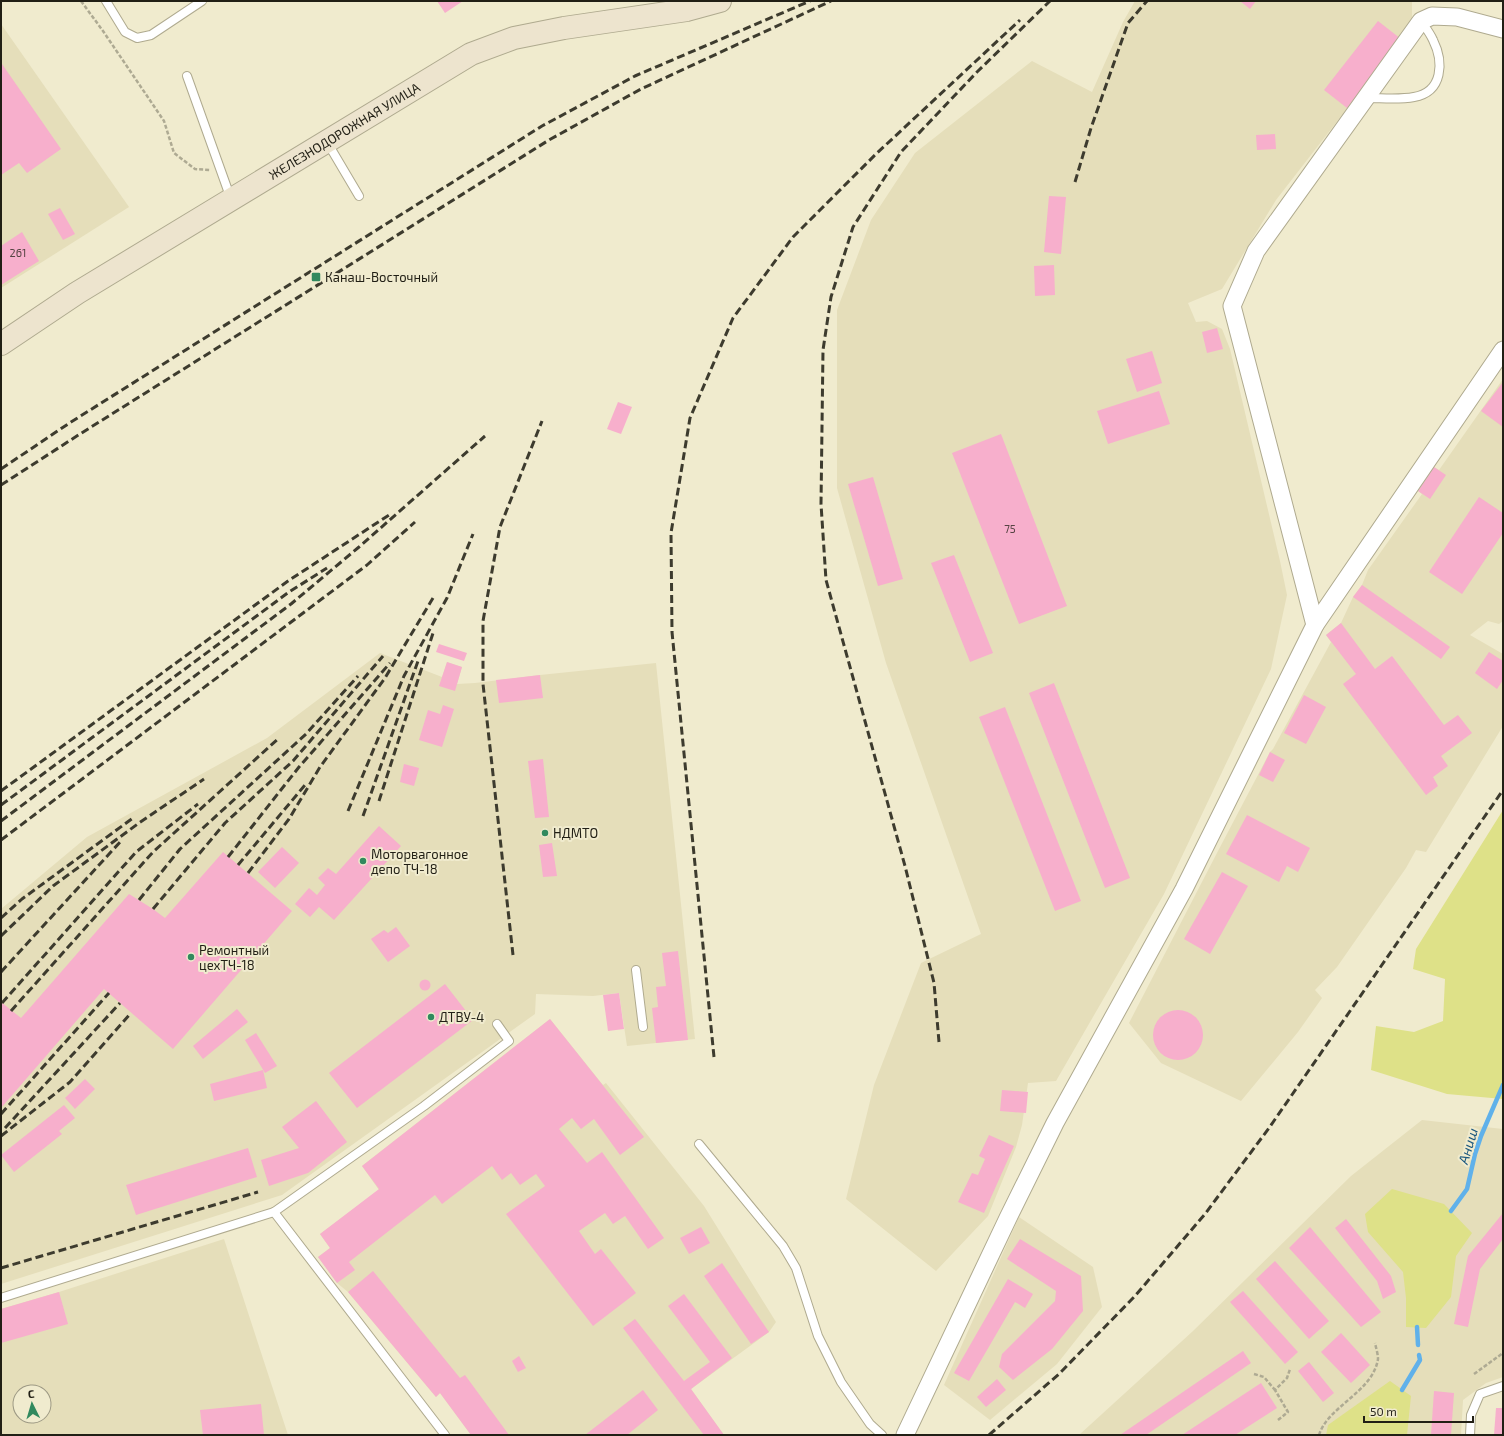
<svg xmlns="http://www.w3.org/2000/svg" width="1504" height="1436" viewBox="0 0 1504 1436" font-family="'Exo 2',sans-serif">
<style>
.built{fill:#e5deba;fill-rule:evenodd}
.green{fill:#dee188}
.lines{fill:none;stroke-linecap:round;stroke-linejoin:round}
.stream{stroke:#60b1ea;stroke-width:4.5}
.building{fill:#f7afcc}
.lane-casing{stroke:#afaa8f;stroke-width:10}
.street-casing{stroke:#afaa8f;stroke-width:19}
.secondary-casing{stroke:#afaa8f;stroke-width:24}
.path{stroke:#aeaa93;stroke-width:2.5;stroke-dasharray:4 2;stroke-linecap:butt}
.lane{stroke:#fff;stroke-width:8}
.street{stroke:#fff;stroke-width:17}
.secondary{stroke:#ede4ce;stroke-width:22}
.rail{stroke:#3d3b2e;stroke-width:3;stroke-dasharray:8 4;stroke-linecap:butt}
.poi-dot{fill:#31895e;stroke:#f0ebce;stroke-width:1.5}
.labels{text-anchor:middle;stroke-width:4;stroke-linejoin:round;paint-order:stroke}
.number-label{font-size:11px;fill:#564343}
.street-label{font-size:13px;fill:#211f15;stroke:#f0ebce}
.poi-label{font-size:13px;fill:#211f15;stroke:#f0ebce;text-anchor:start}
.water-label{font-size:14px;font-style:italic;fill:#1b577d;stroke:#f0ebce}
</style>
<rect width="100%" height="100%" fill="#f0ebce"/>
<g class="built">
<path d="M 1135,1 L 1412,1 L 1412,20 L 1401,39 L 1276,200 L 1222,289 L 1188,303 L 1196,322 L 1207,321 L 1222,329 L 1230,349 L 1280,561 L 1287,595 L 1271,669 L 1164,894 L 1056,1081 L 1028,1083 L 1022,1125 L 1016,1147 L 988,1216 L 936,1271 L 846,1199 L 874,1085 L 921,963 L 981,934 L 886,663 L 837,488 L 837,310 L 871,220 L 915,153 L 1032,61 L 1092,92 L 1123,22 Z"/>
<path d="M 1,24 L 129,207 L 1,288 Z"/>
<path d="M 1503,379 L 1503,621 L 1499,624 L 1488,621 L 1470,635 L 1503,654 L 1503,726 L 1426,852 L 1416,850 L 1406,868 L 1337,967 L 1315,990 L 1322,998 L 1298,1032 L 1241,1101 L 1161,1063 L 1129,1023 L 1218,851 L 1270,752 L 1273,749 L 1331,642 L 1326,635 L 1341,623 L 1353,597 L 1362,585 L 1368,570 L 1422,494 L 1418,491 L 1434,467 L 1439,470 Z"/>
<path d="M 380,653 L 442,677 L 447,662 L 462,667 L 457,684 L 475,683 L 540,675 L 656,663 L 695,1039 L 627,1046 L 619,993 L 593,996 L 536,994 L 535,1014 L 282,1195 L 1,1284 L 1,909 L 87,837 L 267,738 Z"/>
<path d="M 550,1019 L 603,1085 L 606,1083 L 704,1206 L 776,1322 L 769,1332 L 691,1389 L 724,1435 L 471,1435 L 440,1393 L 436,1397 L 348,1292 L 337,1283 L 318,1257 L 330,1248 L 320,1234 L 379,1190 L 362,1166 Z"/>
<path d="M 1422,1120 L 1503,1129 L 1503,1377 L 1486,1383 L 1463,1400 L 1461,1435 L 1079,1435 L 1193,1331 L 1351,1176 Z"/>
<path d="M 1019,1217 L 1093,1267 L 1102,1307 L 1057,1364 L 990,1420 L 944,1385 Z"/>
<path d="M 224,1239 L 288,1435 L 1,1435 L 1,1309 L 59,1292 ZM 20,1392 L 44,1392 L 44,1416 L 20,1416 Z"/>
</g>
<g class="green">
<path d="M 1503,810 L 1503,1099 L 1447,1094 L 1371,1070 L 1376,1026 L 1414,1032 L 1443,1021 L 1445,979 L 1413,969 L 1416,949 Z"/>
<path d="M 1392,1189 L 1444,1204 L 1472,1233 L 1456,1256 L 1451,1297 L 1426,1328 L 1406,1327 L 1406,1298 L 1403,1272 L 1368,1232 L 1365,1214 Z"/>
<path d="M 1390,1381 L 1411,1396 L 1407,1435 L 1326,1435 L 1328,1425 Z"/>
</g>
<g class="lines">
<g class="stream">
<path d="M 1451,1211 L 1467,1189 L 1475,1154 L 1481,1136 L 1503,1085"/>
<path d="M 1417,1327 L 1418,1345"/>
<path d="M 1402,1390 L 1420,1360 L 1419,1355"/>
</g>
</g>
<g class="building">
<path d="M 437,1 L 463,1 L 445,13 Z"/>
<path d="M 1240,1 L 1256,1 L 1250,9 Z"/>
<path d="M 1378,21 L 1401,39 L 1347,108 L 1324,90 Z"/>
<path d="M 2,64 L 61,149 L 27,173 L 19,163 L 1,175 L 1,65 Z"/>
<path d="M 1275,134 L 1276,149 L 1257,150 L 1256,135 Z"/>
<path d="M 1049,196 L 1066,197 L 1061,254 L 1044,252 Z"/>
<path d="M 60,208 L 75,234 L 63,240 L 48,214 Z"/>
<path d="M 22,232 L 39,261 L 1,285 L 1,246 Z"/>
<path d="M 1054,265 L 1055,295 L 1035,296 L 1034,266 Z"/>
<path d="M 1217,328 L 1223,349 L 1207,353 L 1202,332 Z"/>
<path d="M 1152,351 L 1162,383 L 1137,392 L 1126,359 Z"/>
<path d="M 1503,382 L 1503,427 L 1481,411 Z"/>
<path d="M 1159,391 L 1170,424 L 1108,444 L 1097,411 Z"/>
<path d="M 618,402 L 632,407 L 621,434 L 607,429 Z"/>
<path d="M 1001,434 L 1067,606 L 1019,624 L 952,453 Z"/>
<path d="M 1434,467 L 1446,475 L 1430,499 L 1418,491 Z"/>
<path d="M 873,477 L 903,579 L 878,586 L 848,484 Z"/>
<path d="M 1479,497 L 1503,513 L 1503,533 L 1462,594 L 1429,572 Z"/>
<path d="M 954,555 L 993,653 L 970,662 L 931,563 Z"/>
<path d="M 1362,585 L 1450,647 L 1441,659 L 1353,597 Z"/>
<path d="M 1341,623 L 1375,669 L 1392,656 L 1444,725 L 1458,715 L 1472,733 L 1441,756 L 1448,766 L 1433,777 L 1438,786 L 1426,795 L 1343,684 L 1356,674 L 1326,635 Z"/>
<path d="M 439,644 L 467,653 L 464,661 L 436,652 Z"/>
<path d="M 1489,652 L 1503,661 L 1503,680 L 1497,689 L 1475,673 Z"/>
<path d="M 447,662 L 462,667 L 455,691 L 439,686 Z"/>
<path d="M 540,675 L 543,698 L 499,703 L 496,680 Z"/>
<path d="M 1054,683 L 1130,878 L 1105,888 L 1029,693 Z"/>
<path d="M 1304,695 L 1326,707 L 1306,744 L 1284,733 Z"/>
<path d="M 443,705 L 454,709 L 442,747 L 419,740 L 428,710 L 440,714 Z"/>
<path d="M 1005,707 L 1081,901 L 1055,911 L 979,717 Z"/>
<path d="M 1270,752 L 1285,760 L 1273,782 L 1259,775 Z"/>
<path d="M 543,759 L 549,817 L 535,818 L 528,761 Z"/>
<path d="M 404,764 L 419,768 L 414,786 L 400,782 Z"/>
<path d="M 1247,815 L 1310,848 L 1298,872 L 1287,866 L 1279,882 L 1226,854 Z"/>
<path d="M 379,826 L 401,846 L 334,920 L 319,907 L 310,917 L 295,904 L 309,888 L 317,895 L 325,885 L 318,878 L 328,868 L 336,874 Z"/>
<path d="M 552,843 L 557,876 L 543,877 L 539,845 Z"/>
<path d="M 282,847 L 299,863 L 275,888 L 258,872 Z"/>
<path d="M 223,852 L 292,911 L 173,1049 L 104,989 L 1,1108 L 1,1002 L 21,1018 L 129,894 L 153,909 L 165,918 Z"/>
<path d="M 1222,872 L 1248,886 L 1210,954 L 1184,939 Z"/>
<path d="M 396,927 L 410,946 L 388,962 L 371,939 L 384,930 L 388,933 Z"/>
<path d="M 678,951 L 688,1040 L 656,1043 L 652,1008 L 658,1007 L 656,987 L 666,986 L 662,953 Z"/>
<circle cx="425" cy="985" r="5.5"/>
<path d="M 445,984 L 473,1020 L 357,1108 L 329,1073 Z"/>
<path d="M 619,993 L 624,1029 L 608,1031 L 603,995 Z"/>
<path d="M 237,1009 L 248,1022 L 203,1059 L 193,1046 Z"/>
<circle cx="1178" cy="1035" r="25"/>
<path d="M 550,1019 L 644,1137 L 620,1155 L 594,1119 L 581,1129 L 572,1118 L 559,1129 L 587,1163 L 602,1152 L 664,1238 L 648,1249 L 625,1216 L 613,1224 L 605,1213 L 579,1231 L 595,1254 L 601,1249 L 636,1293 L 593,1326 L 506,1214 L 545,1186 L 536,1174 L 520,1185 L 511,1173 L 502,1180 L 492,1166 L 442,1204 L 435,1195 L 349,1262 L 355,1270 L 337,1283 L 318,1257 L 330,1248 L 320,1234 L 379,1189 L 362,1166 Z"/>
<path d="M 256,1033 L 277,1066 L 265,1073 L 245,1040 Z"/>
<path d="M 263,1070 L 267,1088 L 214,1101 L 210,1084 Z"/>
<path d="M 85,1079 L 95,1089 L 75,1109 L 65,1098 Z"/>
<path d="M 1002,1090 L 1028,1092 L 1026,1113 L 1000,1111 Z"/>
<path d="M 316,1101 L 347,1142 L 308,1173 L 269,1186 L 261,1160 L 299,1148 L 282,1127 Z"/>
<path d="M 64,1105 L 75,1118 L 59,1131 L 62,1134 L 14,1172 L 1,1155 Z"/>
<path d="M 989,1135 L 1014,1146 L 984,1213 L 958,1202 L 972,1173 L 978,1175 L 985,1159 L 979,1156 Z"/>
<path d="M 248,1148 L 257,1177 L 136,1215 L 126,1185 Z"/>
<path d="M 1503,1213 L 1503,1239 L 1480,1269 L 1468,1327 L 1454,1324 L 1468,1256 Z"/>
<path d="M 1346,1219 L 1391,1276 L 1396,1292 L 1383,1299 L 1377,1281 L 1335,1228 Z"/>
<path d="M 701,1227 L 710,1243 L 689,1254 L 680,1238 Z"/>
<path d="M 1310,1227 L 1381,1312 L 1361,1327 L 1289,1248 Z"/>
<path d="M 1020,1239 L 1081,1276 L 1083,1311 L 1052,1349 L 1013,1380 L 999,1367 L 1002,1354 L 1055,1301 L 1056,1291 L 1007,1259 Z"/>
<path d="M 1275,1261 L 1329,1321 L 1309,1339 L 1256,1279 Z"/>
<path d="M 722,1263 L 769,1332 L 751,1344 L 704,1276 Z"/>
<path d="M 373,1271 L 460,1378 L 465,1375 L 509,1435 L 471,1435 L 440,1393 L 436,1397 L 348,1292 Z"/>
<path d="M 1008,1279 L 1033,1294 L 1025,1308 L 1015,1302 L 969,1381 L 954,1373 Z"/>
<path d="M 1243,1291 L 1298,1352 L 1285,1364 L 1230,1302 Z"/>
<path d="M 59,1292 L 68,1324 L 1,1343 L 1,1309 Z"/>
<path d="M 684,1294 L 732,1358 L 691,1389 L 724,1435 L 704,1435 L 623,1328 L 635,1319 L 684,1381 L 710,1362 L 668,1306 Z"/>
<path d="M 1341,1333 L 1370,1365 L 1351,1383 L 1321,1352 Z"/>
<path d="M 1243,1351 L 1251,1363 L 1146,1435 L 1120,1435 Z"/>
<path d="M 519,1356 L 526,1368 L 518,1372 L 512,1361 Z"/>
<path d="M 1309,1362 L 1334,1393 L 1323,1402 L 1298,1371 Z"/>
<path d="M 997,1379 L 1006,1390 L 986,1407 L 977,1397 Z"/>
<path d="M 1261,1383 L 1277,1408 L 1235,1435 L 1182,1435 Z"/>
<path d="M 643,1390 L 658,1410 L 627,1435 L 585,1435 Z"/>
<path d="M 1434,1391 L 1454,1393 L 1451,1435 L 1431,1435 Z"/>
<path d="M 261,1404 L 264,1435 L 203,1435 L 200,1410 Z"/>
<path d="M 1496,1408 L 1503,1408 L 1503,1435 L 1494,1435 Z"/>
</g>
<g class="lines">
<g class="lane-casing">
<g id="lane">
<path d="M 106,1 L 125,32 L 137,38 L 151,35 L 202,1"/>
<path d="M 187,76 L 231,199"/>
<path d="M 1367,98 C 1382,98 1399,100 1414,97 C 1443,92 1444,62 1433,40 C 1430,33 1425,27 1421,21"/>
<path d="M 327,142 L 359,196"/>
<path d="M 636,970 L 643,1027"/>
<path d="M 699,1144 L 783,1246 L 796,1268 L 818,1336 L 841,1382 L 870,1424 L 882,1435"/>
<path d="M 274,1212 L 445,1435"/>
<path d="M 1,1298 L 274,1212 L 424,1106 L 509,1041 L 497,1024"/>
<path d="M 1470,1435 L 1471,1415 L 1480,1394 L 1503,1386"/>
</g>
</g>
<g class="street-casing">
<g id="street">
<path d="M 1315,625 L 1232,306 L 1256,251 L 1421,21 L 1432,16 L 1457,17 L 1503,29"/>
<path d="M 905,1435 L 1008,1218 L 1055,1123 L 1184,889 L 1315,625 L 1503,350"/>
</g>
</g>
<g class="secondary-casing">
<g id="secondary">
<path id="s1" d="M 1,344 L 77,293 L 471,54 L 514,38 L 564,28 L 687,10 L 720,1"/>
</g>
</g>
<g class="path">
<path d="M 81,1 L 103,31 L 164,121 L 174,153 L 195,169 L 210,170"/>
<path d="M 1254,1374 L 1264,1377 L 1275,1390"/>
<path d="M 1474,1374 L 1503,1353"/>
<path d="M 1278,1420 L 1288,1412 L 1275,1390 L 1287,1378 L 1290,1369"/>
<path d="M 1319,1435 C 1328,1406 1373,1392 1378,1359 C 1378,1354 1376,1348 1375,1343"/>
</g>
<use href="#lane" class="lane"/>
<use href="#street" class="street"/>
<use href="#secondary" class="secondary"/>
<g class="rail">
<path d="M 1075,182 L 1091,128 L 1128,23 L 1147,1"/>
<path d="M 1,469 L 71,422 L 542,126 L 635,76 L 810,1"/>
<path d="M 1,485 L 80,434 L 549,140 L 641,89 L 831,1"/>
<path d="M 1,791 L 288,581 L 389,515"/>
<path d="M 379,801 L 434,630"/>
<path d="M 1,805 L 289,592 L 327,568"/>
<path d="M 348,811 L 404,676 L 447,598 L 473,534"/>
<path d="M 363,816 L 418,661"/>
<path d="M 1,821 L 291,604 L 359,547 L 485,436"/>
<path d="M 1,840 L 367,565 L 415,522"/>
<path d="M 228,857 L 299,767 L 390,663"/>
<path d="M 238,865 L 305,785"/>
<path d="M 248,873 L 289,819 L 320,767 L 385,678 L 433,598"/>
<path d="M 139,900 L 180,849 L 306,734 L 358,676"/>
<path d="M 153,909 L 225,823 L 293,761 L 383,656"/>
<path d="M 1,918 L 22,899 L 133,818"/>
<path d="M 1,936 L 53,886 L 139,823 L 204,779"/>
<path d="M 513,955 L 483,684 L 483,621 L 500,527 L 542,421"/>
<path d="M 1,972 L 121,841"/>
<path d="M 2,1003 L 136,852 L 198,804"/>
<path d="M 11,1011 L 153,852 L 279,738"/>
<path d="M 939,1042 L 934,983 L 905,866 L 826,580 L 821,504 L 823,350 L 831,297 L 853,227 L 901,152 L 977,72 L 1050,1"/>
<path d="M 714,1057 L 672,632 L 671,533 L 690,418 L 733,318 L 793,237 L 876,154 L 1020,20"/>
<path d="M 1,1114 L 109,993"/>
<path d="M 5,1128 L 120,1003"/>
<path d="M 1,1136 L 70,1082 L 131,1013"/>
<path d="M 1,1268 L 258,1192"/>
<path d="M 989,1435 L 1059,1374 L 1135,1296 L 1205,1214 L 1269,1128 L 1503,790"/>
</g>
</g>
<g class="poi-dot">
<rect x="311" y="272" width="10" height="10" rx="2"/>
<circle cx="545" cy="833" r="4"/>
<circle cx="363" cy="861" r="4"/>
<circle cx="191" cy="957" r="4"/>
<circle cx="431" cy="1017" r="4"/>
</g>
<g class="labels">
<g class="number-label">
<text x="18" y="257">261</text>
<text x="1010" y="533">75</text>
</g>
<g class="street-label">
<text dy="5" stroke="none"><textPath href="#s1" startOffset="404">ЖЕЛЕЗНОДОРОЖНАЯ УЛИЦА</textPath></text>
</g>
<g class="poi-label">
<text x="325" y="282">Канаш-Восточный</text>
<text x="553" y="838">НДМТО</text>
<text x="371" y="859">Моторвагонное<tspan x="371" dy="15">депо ТЧ-18</tspan></text>
<text x="199" y="955">Ремонтный<tspan x="199" dy="15">цехТЧ-18</tspan></text>
<text x="439" y="1022">ДТВУ-4</text>
</g>
<g class="water-label">
<text transform="translate(1468 1146) rotate(-73)" y="5">Аниш</text>
</g>
</g>
<rect width="1504" height="1436" fill="none" stroke="#211f15" stroke-width="4"/>
<g transform="translate(32 1404) rotate(355)"><circle r="19" fill="#f0ebce" stroke="#9d9984"/>
<path d="M0-3L7 15L0 10L-7 15Z" fill="#31895e"/>
<text y="-6" font-size="11" font-weight="bold" text-anchor="middle" fill="#211f15">С</text>
</g>
<path d="M1364 1416v6h109v-6" fill="none" stroke="#211f15" stroke-width="2"/>
<text x="1370" y="1416" font-size="12" fill="#211f15" stroke="#f0ebce" stroke-width="3" paint-order="stroke">50 m</text>
</svg>
